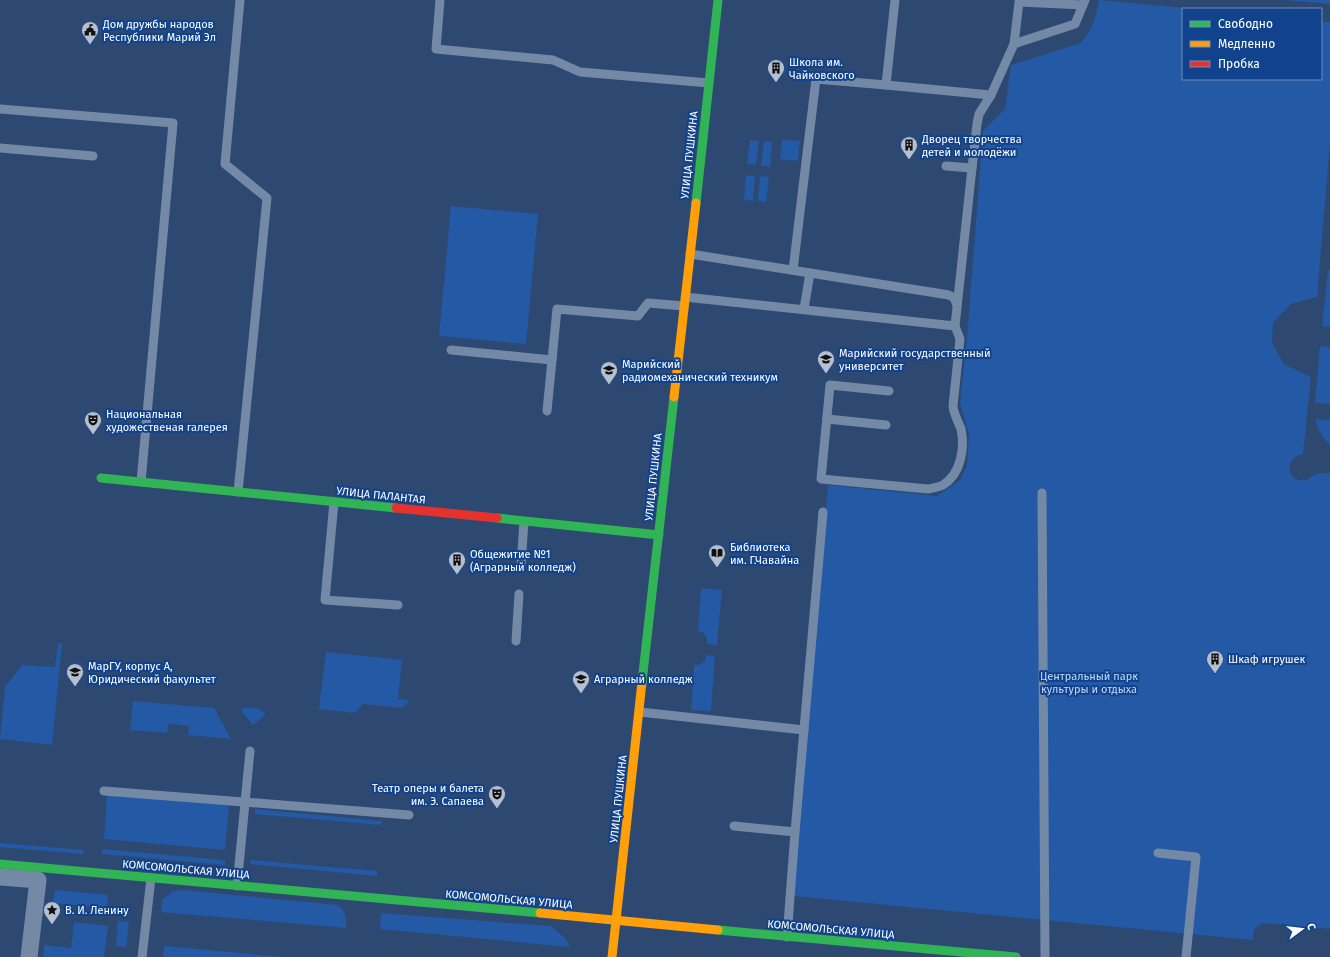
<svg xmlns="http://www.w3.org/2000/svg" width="1330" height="957" viewBox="0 0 1330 957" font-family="'Fira Sans',sans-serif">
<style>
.green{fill:#2359a5}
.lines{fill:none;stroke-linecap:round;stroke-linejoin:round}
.lane{stroke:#7489a5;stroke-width:9}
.street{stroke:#7489a5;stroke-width:17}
.fast{stroke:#30b455;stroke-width:9}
.slow{stroke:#ff9f0a;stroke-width:9}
.jam{stroke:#e5322d;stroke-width:9}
.labels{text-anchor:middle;stroke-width:4;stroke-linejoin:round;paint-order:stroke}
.poi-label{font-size:11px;fill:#fff;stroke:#11438d;text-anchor:start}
.street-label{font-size:11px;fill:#fff;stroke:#11438d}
.park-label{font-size:11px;fill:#c0d9fd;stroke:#11438d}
</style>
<rect width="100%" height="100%" fill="#2d4971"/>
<g class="green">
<path d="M 1099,0 L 1196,9 L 1183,9 L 1183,79 L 1321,79 L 1321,22 L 1330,22 L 1330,142 L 1317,297 L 1291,304 L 1273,323 L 1272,343 L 1284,364 L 1311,377 L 1303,454 C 1287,457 1284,477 1300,480 C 1307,482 1309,478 1314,475 C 1318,473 1325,473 1330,473 L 1330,929 L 1262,923 L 1254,930 L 1253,940 L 793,896 L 828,485 L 937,496 L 960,480 L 967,466 L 969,434 L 960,403 L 967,338 L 983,131 L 1005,109 L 1011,65 L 1081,43 L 1089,32 L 1095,19 Z"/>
<path d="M 1285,0 L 1330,0 L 1330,4 Z"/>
<path d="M 782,139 L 800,141 L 798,161 L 780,159 Z"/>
<path d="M 750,140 L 759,141 L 756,165 L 747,164 Z"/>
<path d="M 764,141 L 772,142 L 770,167 L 761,166 Z"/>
<path d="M 746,175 L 755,176 L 753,201 L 744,200 Z"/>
<path d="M 760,176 L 769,177 L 766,202 L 758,201 Z"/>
<path d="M 451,206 L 538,214 L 526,344 L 439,336 Z"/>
<path d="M 1328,270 L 1330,270 L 1330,327 L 1322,326 Z"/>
<path d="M 1320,346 L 1330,347 L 1330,404 L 1315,403 Z"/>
<path d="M 1315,419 L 1330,420 L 1330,445 C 1322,437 1318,430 1315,419 Z"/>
<path d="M 701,588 L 722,590 L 717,645 L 707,644 L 707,637 L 702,632 L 698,631 Z"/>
<path d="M 58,643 L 62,644 L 52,745 L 0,739 L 5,687 L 22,665 L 55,667 Z"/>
<path d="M 326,652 L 402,660 L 398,699 L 410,700 L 402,708 L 363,704 L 355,713 L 319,709 Z"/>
<path d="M 706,655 L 715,656 L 711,711 L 691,710 L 694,665 L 699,665 L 705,661 Z"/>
<path d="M 133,701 L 214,708 L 231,739 L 188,735 L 189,726 L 169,724 L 167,733 L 130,730 Z"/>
<path d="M 243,707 L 259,709 L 266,714 L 253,725 L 242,712 Z"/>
<path d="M 107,794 L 229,805 L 225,850 L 104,839 Z"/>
<path d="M 255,809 L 382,821 L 381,825 L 255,814 Z"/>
<path d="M 0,843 L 84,850 L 83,854 L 0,847 Z"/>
<path d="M 102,849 L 225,860 L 225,865 L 102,854 Z"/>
<path d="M 251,860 L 377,871 L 377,876 L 250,864 Z"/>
<path d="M 55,890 L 108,895 L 107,908 L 53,903 Z"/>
<path d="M 182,890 L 338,905 C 347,912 346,918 346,928 L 161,912 L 162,900 L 172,892 Z"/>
<path d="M 381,913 L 550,926 C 559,932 565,937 570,947 L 380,929 Z"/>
<path d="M 118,921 L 129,922 L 126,947 L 116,946 Z"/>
<path d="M 74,922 L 108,926 L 104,957 L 43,957 L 44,945 L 71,948 Z"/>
<path d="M 164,946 L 283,957 L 163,957 Z"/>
</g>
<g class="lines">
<g class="lane">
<path d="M 440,0 L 436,49 L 553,60 L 580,72 L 709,83"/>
<path d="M 895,0 L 886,85 L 991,95"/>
<path d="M 1014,44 L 1019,2 L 1083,5"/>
<path d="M 0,109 L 173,123 L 141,482"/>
<path d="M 0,148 L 93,156"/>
<path d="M 946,166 L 972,168 L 977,124 L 979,114 L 991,95 L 1014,44 L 1075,24 L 1085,0"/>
<path d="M 690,254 L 949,295 L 954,298 L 957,305"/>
<path d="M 793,270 L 816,79 L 886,85"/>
<path d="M 685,297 L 955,326 L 960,339 L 953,406 C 954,415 958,421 961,429 C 965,448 961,474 943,485 C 939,487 933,488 928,489 L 821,479 L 830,385 L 889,391"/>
<path d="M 804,309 L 810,273"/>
<path d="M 955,326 L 972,168"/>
<path d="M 451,350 L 552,360"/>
<path d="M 547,411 L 557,309 L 638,316 L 648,303 L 684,306"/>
<path d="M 827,419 L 886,425"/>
<path d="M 238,492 L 267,198 L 225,164 L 240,0"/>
<path d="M 1042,493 L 1045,957"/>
<path d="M 334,502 L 325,600 L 398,605"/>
<path d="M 521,566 L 524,521"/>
<path d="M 516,641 L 519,594"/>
<path d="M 640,712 L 804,730"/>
<path d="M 104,791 L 409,815"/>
<path d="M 734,826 L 795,832 L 787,937"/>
<path d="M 795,832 L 823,512"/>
<path d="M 1158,853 L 1196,857 L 1186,957"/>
<path d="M 237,886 L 250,751"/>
<path d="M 142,957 L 151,878"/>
</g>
<path class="street" d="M 0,877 L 38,880 L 29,957"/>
<g class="fast">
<path d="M 696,203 L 718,0"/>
<path d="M 101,478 L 396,508"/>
<path d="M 497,518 L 659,535"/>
<path d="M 642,682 L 674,397"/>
<path d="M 0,864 L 540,913"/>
<path d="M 718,930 L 1016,957"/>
</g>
<g class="slow">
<path d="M 674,397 L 696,203"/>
<path d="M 540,913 L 718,930"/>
<path d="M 612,957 L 642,682"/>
</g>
<path class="jam" d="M 396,508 L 497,518"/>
</g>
<defs>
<g id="civic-pin" transform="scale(0.9)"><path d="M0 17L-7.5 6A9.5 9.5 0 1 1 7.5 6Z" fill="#b6bfcd" stroke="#11438d"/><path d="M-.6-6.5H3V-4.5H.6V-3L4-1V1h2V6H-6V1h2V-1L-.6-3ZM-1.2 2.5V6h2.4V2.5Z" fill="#111"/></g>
<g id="building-pin" transform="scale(0.9)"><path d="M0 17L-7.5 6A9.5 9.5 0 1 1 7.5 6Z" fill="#b6bfcd" stroke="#11438d"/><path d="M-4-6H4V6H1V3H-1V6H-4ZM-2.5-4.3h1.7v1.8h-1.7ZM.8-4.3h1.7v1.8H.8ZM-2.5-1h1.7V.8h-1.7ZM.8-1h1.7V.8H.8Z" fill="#111"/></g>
<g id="university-pin" transform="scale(0.9)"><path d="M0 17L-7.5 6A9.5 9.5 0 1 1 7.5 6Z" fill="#b6bfcd" stroke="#11438d"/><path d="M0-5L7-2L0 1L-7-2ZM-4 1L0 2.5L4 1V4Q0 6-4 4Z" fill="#111"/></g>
<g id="theatre-pin" transform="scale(0.9)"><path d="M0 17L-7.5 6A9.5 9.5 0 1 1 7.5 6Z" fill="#b6bfcd" stroke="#11438d"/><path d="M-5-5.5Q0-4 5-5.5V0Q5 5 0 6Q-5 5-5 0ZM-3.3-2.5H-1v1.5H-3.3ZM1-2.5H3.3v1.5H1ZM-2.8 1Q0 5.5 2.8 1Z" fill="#111"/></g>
<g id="library-pin" transform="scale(0.9)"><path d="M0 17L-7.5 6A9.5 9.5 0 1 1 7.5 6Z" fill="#b6bfcd" stroke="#11438d"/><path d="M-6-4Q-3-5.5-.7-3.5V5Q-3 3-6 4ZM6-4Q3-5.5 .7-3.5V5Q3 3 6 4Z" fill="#111"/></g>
<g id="sight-pin" transform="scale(0.9)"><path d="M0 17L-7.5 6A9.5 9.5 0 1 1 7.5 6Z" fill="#b6bfcd" stroke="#11438d"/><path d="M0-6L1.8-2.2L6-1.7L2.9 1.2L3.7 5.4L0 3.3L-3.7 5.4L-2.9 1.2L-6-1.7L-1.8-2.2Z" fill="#111"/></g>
</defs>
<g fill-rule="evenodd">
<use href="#civic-pin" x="90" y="30"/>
<use href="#building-pin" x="776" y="68"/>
<use href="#building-pin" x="909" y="145"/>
<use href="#university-pin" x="826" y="359"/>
<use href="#university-pin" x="609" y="370"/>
<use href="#theatre-pin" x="93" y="420"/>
<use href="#library-pin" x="717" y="553"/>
<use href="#building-pin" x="457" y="560"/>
<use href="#building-pin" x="1215" y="659"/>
<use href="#university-pin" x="75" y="672"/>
<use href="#university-pin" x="581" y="679"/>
<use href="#theatre-pin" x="497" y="794"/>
<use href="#sight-pin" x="52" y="910"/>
</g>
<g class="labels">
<g class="poi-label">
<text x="103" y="28">Дом дружбы народов<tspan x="103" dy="13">Республики Марий Эл</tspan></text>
<text x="789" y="66">Школа им.<tspan x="789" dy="13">Чайковского</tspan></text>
<text x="922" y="143">Дворец творчества<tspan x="922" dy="13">детей и молодёжи</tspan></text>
<text x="839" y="357">Марийский государственный<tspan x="839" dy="13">университет</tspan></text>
<text x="622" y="368">Марийский<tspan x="622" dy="13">радиомеханический техникум</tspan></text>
<text x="106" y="418">Национальная<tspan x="106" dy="13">художественая галерея</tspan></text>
<text x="730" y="551">Библиотека<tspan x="730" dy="13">им. Г.Чавайна</tspan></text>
<text x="470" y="558">Общежитие №1<tspan x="470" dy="13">(Аграрный колледж)</tspan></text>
<text x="1228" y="663">Шкаф игрушек</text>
<text x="88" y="670">МарГУ, корпус А,<tspan x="88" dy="13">Юридический факультет</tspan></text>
<text x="594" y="683">Аграрный колледж</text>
<text x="484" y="792" text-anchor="end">Театр оперы и балета<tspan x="484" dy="13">им. Э. Сапаева</tspan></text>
<text x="65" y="914">В. И. Ленину</text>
</g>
<g class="street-label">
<text transform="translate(689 155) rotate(-84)" y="4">УЛИЦА ПУШКИНА</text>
<text transform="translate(653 477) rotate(-84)" y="4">УЛИЦА ПУШКИНА</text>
<text transform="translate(381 495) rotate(6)" y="4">УЛИЦА ПАЛАНТАЯ</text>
<text transform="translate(618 799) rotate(-84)" y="4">УЛИЦА ПУШКИНА</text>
<text transform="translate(186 869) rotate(5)" y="4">КОМСОМОЛЬСКАЯ УЛИЦА</text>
<text transform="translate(509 899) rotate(5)" y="4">КОМСОМОЛЬСКАЯ УЛИЦА</text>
<text transform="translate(831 929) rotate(5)" y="4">КОМСОМОЛЬСКАЯ УЛИЦА</text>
</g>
<g class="park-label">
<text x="1089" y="680">Центральный парк<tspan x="1089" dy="13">культуры и отдыха</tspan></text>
</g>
</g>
<rect x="1182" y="8" width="140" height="72" fill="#11438d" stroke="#708ebb"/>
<rect x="1190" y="21" width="20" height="6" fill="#30b455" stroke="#708ebb"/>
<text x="1218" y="28" font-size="12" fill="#ffffff">Свободно</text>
<rect x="1190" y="41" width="20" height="6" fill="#ff9f0a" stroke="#708ebb"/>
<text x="1218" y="48" font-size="12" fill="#ffffff">Медленно</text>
<rect x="1190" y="61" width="20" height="6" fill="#e5322d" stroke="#708ebb"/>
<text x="1218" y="68" font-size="12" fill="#ffffff">Пробка</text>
<g transform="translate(1302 929) rotate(75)" stroke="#11438d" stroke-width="3" paint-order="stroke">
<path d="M0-3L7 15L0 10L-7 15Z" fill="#ffffff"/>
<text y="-6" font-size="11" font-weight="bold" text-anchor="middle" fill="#ffffff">С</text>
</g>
</svg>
